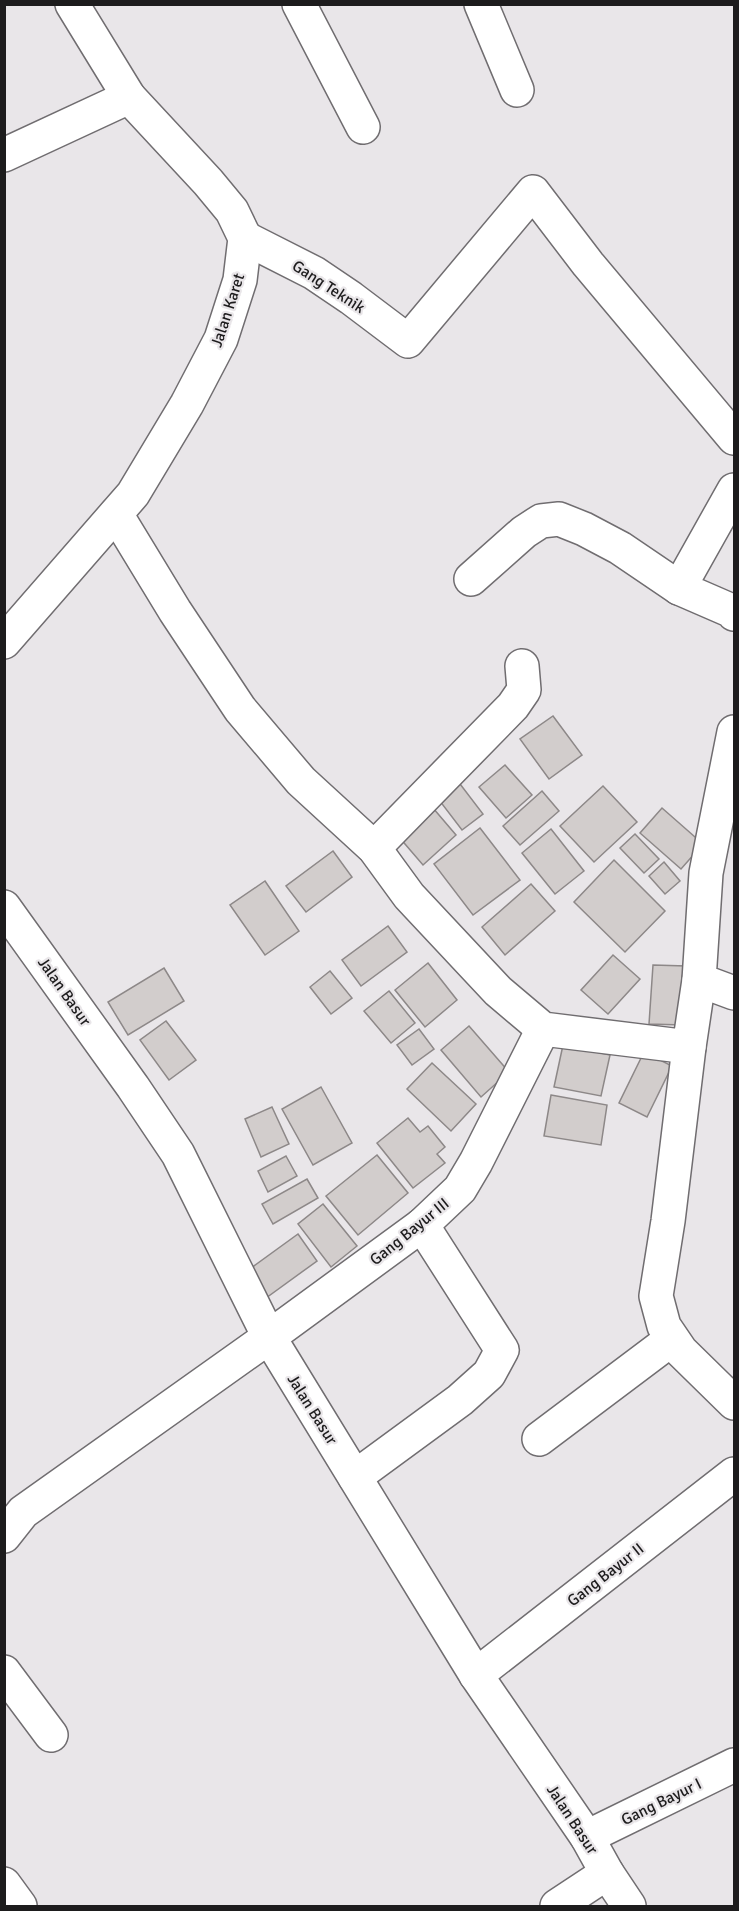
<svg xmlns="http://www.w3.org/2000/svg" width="739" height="1911" viewBox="0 0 739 1911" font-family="Signika,sans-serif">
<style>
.building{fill:#d2cdcc;stroke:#8d8888;stroke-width:1.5}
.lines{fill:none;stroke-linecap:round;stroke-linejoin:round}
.minor-casing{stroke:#706d70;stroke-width:36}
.minor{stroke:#fff;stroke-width:33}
.labels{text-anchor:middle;stroke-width:4.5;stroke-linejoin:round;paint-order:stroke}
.street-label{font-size:16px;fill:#1d1c1d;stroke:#e9e6e9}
</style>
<rect width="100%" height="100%" fill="#e9e6e9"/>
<g class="building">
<path d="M 553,716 L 582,755 L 549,779 L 520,739 Z"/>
<path d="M 505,765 L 532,795 L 506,818 L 479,787 Z"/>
<path d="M 457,780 L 483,814 L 462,830 L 436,796 Z"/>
<path d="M 603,786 L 637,822 L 594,862 L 560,826 Z"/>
<path d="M 542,791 L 559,811 L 520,845 L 503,826 Z"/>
<path d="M 433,808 L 456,835 L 423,865 L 399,837 Z"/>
<path d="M 662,808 L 703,844 L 681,869 L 640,833 Z"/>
<path d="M 480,828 L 520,880 L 473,915 L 434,864 Z"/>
<path d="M 551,829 L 584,871 L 555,894 L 522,853 Z"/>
<path d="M 635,834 L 659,859 L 644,873 L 620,848 Z"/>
<path d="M 333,851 L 352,877 L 306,912 L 286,886 Z"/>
<path d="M 614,860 L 665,911 L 625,952 L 574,902 Z"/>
<path d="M 664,862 L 680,881 L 665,894 L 649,876 Z"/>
<path d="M 265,881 L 299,931 L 265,955 L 230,905 Z"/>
<path d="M 531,884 L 555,911 L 505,955 L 482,927 Z"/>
<path d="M 388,926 L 407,952 L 361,986 L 342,960 Z"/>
<path d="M 613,955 L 640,979 L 608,1014 L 581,990 Z"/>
<path d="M 428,963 L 457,1000 L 425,1027 L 395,990 Z"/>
<path d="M 653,965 L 686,966 L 683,1025 L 649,1024 Z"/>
<path d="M 164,968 L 184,1001 L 128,1035 L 108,1002 Z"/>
<path d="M 330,971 L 352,998 L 331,1014 L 310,987 Z"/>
<path d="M 389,991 L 415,1023 L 391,1043 L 364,1011 Z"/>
<path d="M 166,1021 L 196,1060 L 169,1080 L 140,1040 Z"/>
<path d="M 469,1026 L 509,1072 L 481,1097 L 441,1050 Z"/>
<path d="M 419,1029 L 434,1049 L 412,1065 L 397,1045 Z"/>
<path d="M 563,1045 L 610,1055 L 601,1096 L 554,1087 Z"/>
<path d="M 644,1052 L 672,1066 L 647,1117 L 619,1103 Z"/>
<path d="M 432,1063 L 476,1104 L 451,1131 L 407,1089 Z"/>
<path d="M 321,1087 L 352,1143 L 313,1165 L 282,1109 Z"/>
<path d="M 551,1095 L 607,1105 L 601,1145 L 544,1136 Z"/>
<path d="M 272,1107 L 289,1144 L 261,1157 L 245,1119 Z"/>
<path d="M 408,1118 L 420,1132 L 428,1126 L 445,1147 L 437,1154 L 445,1163 L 413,1188 L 377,1143 Z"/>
<path d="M 377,1155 L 408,1193 L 358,1235 L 326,1196 Z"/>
<path d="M 286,1156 L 297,1176 L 268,1192 L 258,1171 Z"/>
<path d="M 307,1179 L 318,1198 L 273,1224 L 262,1204 Z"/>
<path d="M 323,1204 L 357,1246 L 331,1267 L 298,1224 Z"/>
<path d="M 298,1234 L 317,1261 L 266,1298 L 247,1271 Z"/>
</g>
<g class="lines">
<g class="minor-casing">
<g id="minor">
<path d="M 299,4 L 363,127"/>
<path d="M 481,4 L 517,90"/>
<path d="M 4,155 L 129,97"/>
<path d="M 245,238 L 314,273 L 351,298 L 408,341 L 533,192 L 588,264 L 734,438"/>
<path d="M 734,490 L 679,588 L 732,611 L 734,614"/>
<path d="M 116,514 L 175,611 L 240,709 L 301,781 L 374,848 L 409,896 L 498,991 L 543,1029 L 689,1047"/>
<path d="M 471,579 L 524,532 L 541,521 L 559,519 L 584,529 L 620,548 L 679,588"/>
<path d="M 4,642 L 133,494 L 187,404 L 221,339 L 240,280 L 245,238 L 232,211 L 208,182 L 129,97 L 72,4"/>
<path d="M 734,732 L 706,873 L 699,980 L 734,993"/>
<path d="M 374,848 L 513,706 L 524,690 L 522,666"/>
<path d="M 4,907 L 133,1087 L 178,1154 L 269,1337 L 476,1675 L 587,1837 L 607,1873 L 629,1906"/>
<path d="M 699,980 L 689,1047 L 668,1221 L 656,1296 L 664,1326 L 681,1351 L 734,1403"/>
<path d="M 539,1439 L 672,1339"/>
<path d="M 355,1477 L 460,1400 L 489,1374 L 502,1350 L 422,1225"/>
<path d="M 4,1536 L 23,1512 L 269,1337 L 422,1225 L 460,1189 L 476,1162 L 543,1029"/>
<path d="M 4,1672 L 51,1735"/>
<path d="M 476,1675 L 734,1474"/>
<path d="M 587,1837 L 734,1765"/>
<path d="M 4,1884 L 20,1906"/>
<path d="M 557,1906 L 607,1873"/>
</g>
</g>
<use href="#minor" class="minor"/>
</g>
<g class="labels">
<g class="street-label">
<text transform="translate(329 286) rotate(33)" y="6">Gang Teknik</text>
<text transform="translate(227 310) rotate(-72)" y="6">Jalan Karet</text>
<text transform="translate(65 991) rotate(55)" y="6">Jalan Basur</text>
<text transform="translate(409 1231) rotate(-39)" y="6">Gang Bayur III</text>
<text transform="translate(313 1409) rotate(58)" y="6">Jalan Basur</text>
<text transform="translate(605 1574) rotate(-38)" y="6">Gang Bayur II</text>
<text transform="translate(661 1801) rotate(-26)" y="6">Gang Bayur I</text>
<text transform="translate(573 1819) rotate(57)" y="6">Jalan Basur</text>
</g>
</g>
<rect width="739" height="1911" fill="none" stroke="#1d1c1d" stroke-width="12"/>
</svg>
